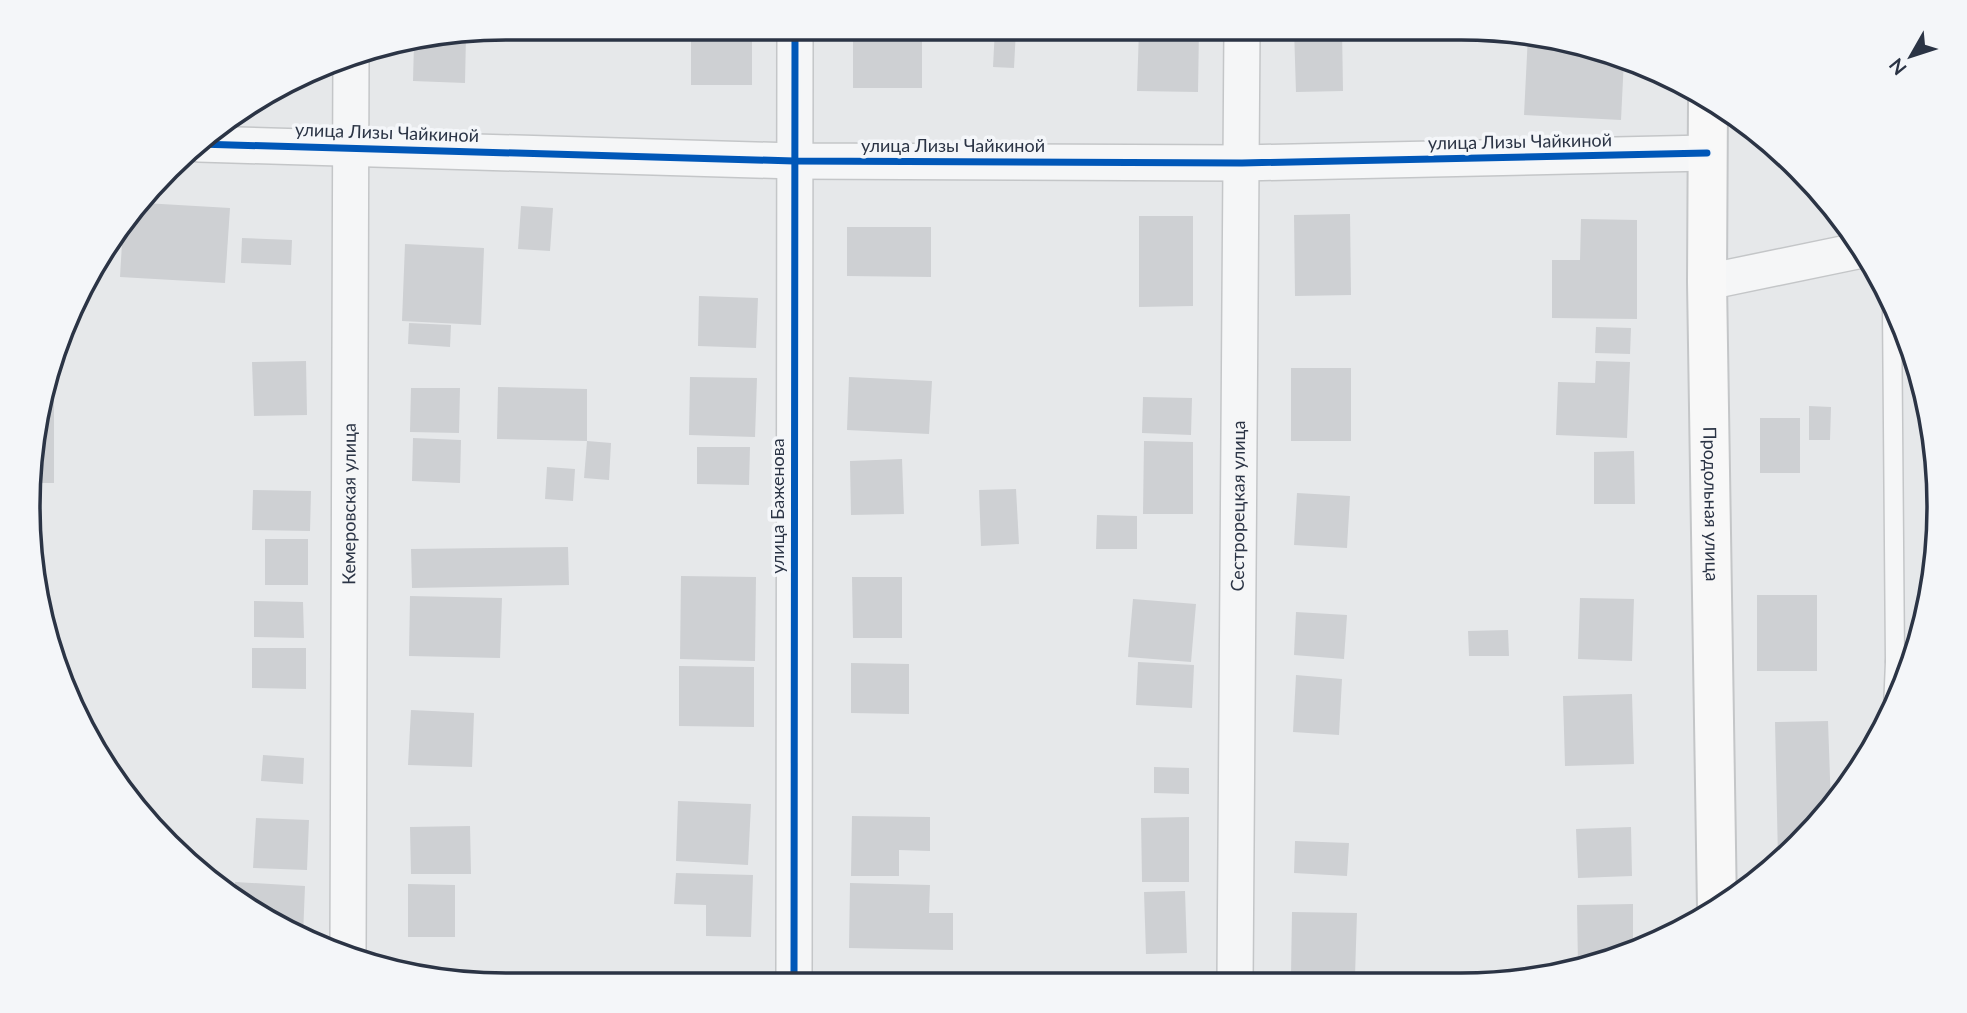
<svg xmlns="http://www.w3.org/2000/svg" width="1967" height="1013" viewBox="0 0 1967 1013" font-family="Lato,sans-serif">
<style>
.building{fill:#ced0d3}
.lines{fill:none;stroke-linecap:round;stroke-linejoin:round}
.lane-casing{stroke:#c4c6c8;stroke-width:21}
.street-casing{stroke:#c4c6c8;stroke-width:38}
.secondary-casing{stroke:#c4c6c8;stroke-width:42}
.lane{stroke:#f5f6f7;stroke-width:18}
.street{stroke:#f5f6f7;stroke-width:35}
.secondary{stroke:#f8f8f8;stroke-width:38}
.cycleway-casing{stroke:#f4f6f9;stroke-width:11}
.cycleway{stroke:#0057b8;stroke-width:7}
.labels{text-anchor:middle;stroke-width:7;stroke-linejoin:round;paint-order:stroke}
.street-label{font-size:18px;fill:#2b3445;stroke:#f4f6f9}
.rim{fill:none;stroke:#2b3445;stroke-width:3.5}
</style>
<rect width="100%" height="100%" fill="#e6e8ea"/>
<g class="building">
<rect x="691" y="28" width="61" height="57"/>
<path d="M 995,28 L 1016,29 L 1014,68 L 993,67 Z"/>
<path d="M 1139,29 L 1199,29 L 1198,92 L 1137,91 Z"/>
<path d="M 1294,29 L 1342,29 L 1343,91 L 1296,92 Z"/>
<path d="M 922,32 L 922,88 L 853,88 L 853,33 Z"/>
<path d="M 466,35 L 465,83 L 413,81 L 414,43 Z"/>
<path d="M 1528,35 L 1584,44 L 1624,59 L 1621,120 L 1524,115 Z"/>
<path d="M 144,203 L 230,208 L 225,283 L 120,277 L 123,226 Z"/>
<path d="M 521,206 L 553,208 L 550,251 L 518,249 Z"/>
<path d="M 1350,214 L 1351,295 L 1295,296 L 1294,215 Z"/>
<path d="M 1139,216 L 1193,216 L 1193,306 L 1139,307 Z"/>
<path d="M 1581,219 L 1637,220 L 1637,319 L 1552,318 L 1552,260 L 1580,260 Z"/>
<path d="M 847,227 L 931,227 L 931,277 L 847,276 Z"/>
<path d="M 242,238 L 292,240 L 291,265 L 241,263 Z"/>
<path d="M 405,244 L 484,248 L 481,325 L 402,321 Z"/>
<path d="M 699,296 L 758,298 L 756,348 L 698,346 Z"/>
<path d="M 409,323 L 451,325 L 450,347 L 408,344 Z"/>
<path d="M 1596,327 L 1631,328 L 1630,354 L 1595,353 Z"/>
<path d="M 306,361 L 307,415 L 254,416 L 252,362 Z"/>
<path d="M 1596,361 L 1630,362 L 1627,438 L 1556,435 L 1558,382 L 1595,383 Z"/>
<rect x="1291" y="368" width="60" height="73"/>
<path d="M 690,377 L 757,378 L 755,437 L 689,435 Z"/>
<path d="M 849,377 L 932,381 L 929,434 L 847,430 Z"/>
<path d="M 44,385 L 54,385 L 54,483 L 39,483 L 38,507 L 32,507 Z"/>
<path d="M 498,387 L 587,389 L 587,441 L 497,439 Z"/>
<path d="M 411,388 L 460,388 L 459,433 L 410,432 Z"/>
<path d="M 1143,397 L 1192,398 L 1191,435 L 1142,433 Z"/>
<path d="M 1809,406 L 1831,407 L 1830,440 L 1809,440 Z"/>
<rect x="1760" y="418" width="40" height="55"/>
<path d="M 413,438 L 461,440 L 460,483 L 412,481 Z"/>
<path d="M 587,441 L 611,443 L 609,480 L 584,478 Z"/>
<path d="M 1144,441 L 1193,442 L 1193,514 L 1143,514 Z"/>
<path d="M 697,447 L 750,447 L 749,485 L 697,484 Z"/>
<path d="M 1634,451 L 1635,504 L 1594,504 L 1594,452 Z"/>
<path d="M 902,459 L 904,514 L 851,515 L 850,461 Z"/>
<path d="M 547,467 L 575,469 L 573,501 L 545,499 Z"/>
<path d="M 1016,489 L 1019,544 L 981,546 L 979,490 Z"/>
<path d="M 253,490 L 311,491 L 310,531 L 252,530 Z"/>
<path d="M 1297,493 L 1350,496 L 1347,548 L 1294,545 Z"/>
<path d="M 1097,515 L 1137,516 L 1137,549 L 1096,549 Z"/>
<rect x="265" y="539" width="43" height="46"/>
<path d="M 568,547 L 569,585 L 412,588 L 411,549 Z"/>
<path d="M 681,576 L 756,577 L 755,661 L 680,659 Z"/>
<path d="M 852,577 L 902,577 L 902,638 L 853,638 Z"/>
<rect x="1757" y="595" width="60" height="76"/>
<path d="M 410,596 L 502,598 L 500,658 L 409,656 Z"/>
<path d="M 1580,598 L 1634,599 L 1632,661 L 1578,659 Z"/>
<path d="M 1133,599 L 1196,604 L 1191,662 L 1128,657 Z"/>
<path d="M 254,601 L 303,602 L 304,638 L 254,637 Z"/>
<path d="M 1296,612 L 1347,615 L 1344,659 L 1294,655 Z"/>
<path d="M 1508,630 L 1509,656 L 1469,656 L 1468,631 Z"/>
<path d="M 252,648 L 306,648 L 306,689 L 252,688 Z"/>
<path d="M 1138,662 L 1194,665 L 1192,708 L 1136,705 Z"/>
<path d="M 851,663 L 909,664 L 909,714 L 851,713 Z"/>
<path d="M 679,666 L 754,667 L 754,727 L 679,726 Z"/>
<path d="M 1296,675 L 1342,679 L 1339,735 L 1293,732 Z"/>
<path d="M 1632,694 L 1634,764 L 1565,766 L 1563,696 Z"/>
<path d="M 411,710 L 474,713 L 472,767 L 408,765 Z"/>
<path d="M 1828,721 L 1831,806 L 1820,822 L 1778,859 L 1775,722 Z"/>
<path d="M 263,755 L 304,758 L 303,784 L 261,781 Z"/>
<path d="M 1154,767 L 1189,768 L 1189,794 L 1154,793 Z"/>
<path d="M 678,801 L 751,804 L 748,865 L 676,861 Z"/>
<path d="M 852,816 L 930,817 L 930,851 L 899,850 L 899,876 L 851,876 Z"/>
<path d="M 1189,817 L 1189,882 L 1142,882 L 1141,818 Z"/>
<path d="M 256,818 L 309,820 L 307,870 L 253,868 Z"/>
<path d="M 470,826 L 471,874 L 411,874 L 410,827 Z"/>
<path d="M 1631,827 L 1632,876 L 1578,878 L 1576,829 Z"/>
<path d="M 1295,841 L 1349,843 L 1347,876 L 1294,873 Z"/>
<path d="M 676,873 L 753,875 L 751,937 L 706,936 L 706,905 L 674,904 Z"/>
<path d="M 235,882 L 305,886 L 303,936 L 294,935 L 235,898 Z"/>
<path d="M 850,883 L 930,885 L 929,913 L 953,913 L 953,950 L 849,948 Z"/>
<path d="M 408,884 L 455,885 L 455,937 L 408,937 Z"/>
<path d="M 1185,891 L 1187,953 L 1146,954 L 1144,892 Z"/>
<path d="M 1633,904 L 1633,951 L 1578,966 L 1577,905 Z"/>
<path d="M 1292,912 L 1357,913 L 1355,976 L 1291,975 Z"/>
</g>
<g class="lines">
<g class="lane-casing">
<g id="lane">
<path d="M 1892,306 L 1895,662"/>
<path d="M 1893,709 L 1895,662 L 1910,663"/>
</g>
</g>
<g class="street-casing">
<g id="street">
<path d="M 199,144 L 794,161 L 1242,163 L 1707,153"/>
<path d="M 1707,282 L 1862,250"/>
<path id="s1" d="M 348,956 L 351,54"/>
<path id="s2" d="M 1235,982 L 1242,29"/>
<path d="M 794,983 L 795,28"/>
</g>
</g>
<g class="secondary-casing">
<g id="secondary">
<path id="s3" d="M 1708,100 L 1707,282 L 1717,909"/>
</g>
</g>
<use href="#lane" class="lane"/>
<use href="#street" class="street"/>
<use href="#secondary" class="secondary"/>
<g class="cycleway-casing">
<g id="cycleway">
<path d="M 199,144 L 794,161 L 1242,163 L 1707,153"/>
<path d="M 794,983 L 795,28"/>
</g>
</g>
<use href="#cycleway" class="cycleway"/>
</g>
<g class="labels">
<g class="street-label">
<text transform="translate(387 133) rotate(2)" y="6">улица Лизы Чайкиной</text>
<text transform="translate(1520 142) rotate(-1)" y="6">улица Лизы Чайкиной</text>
<text x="953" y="152">улица Лизы Чайкиной</text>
<text dy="6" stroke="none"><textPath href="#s1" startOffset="452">Кемеровская улица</textPath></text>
<text dy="6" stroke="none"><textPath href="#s2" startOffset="476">Сестрорецкая улица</textPath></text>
<text dy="6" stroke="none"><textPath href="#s3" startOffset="404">Продольная улица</textPath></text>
<text transform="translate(778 506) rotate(-90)" y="6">улица Баженова</text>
</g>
</g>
<path d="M0 0H1967V1013H0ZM506 40H1461A466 466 0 0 1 1927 506V507A466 466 0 0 1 1461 973H506A466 466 0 0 1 40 507V506A466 466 0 0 1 506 40Z" fill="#f4f6f9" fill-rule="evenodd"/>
<path class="rim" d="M506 40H1461A466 466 0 0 1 1927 506V507A466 466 0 0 1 1461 973H506A466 466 0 0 1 40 507V506A466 466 0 0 1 506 40Z"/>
<g transform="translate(1911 56) rotate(231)" stroke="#f4f6f9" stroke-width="5" paint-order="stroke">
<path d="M0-5L12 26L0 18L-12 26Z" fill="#2b3445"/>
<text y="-10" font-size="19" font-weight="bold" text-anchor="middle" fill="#2b3445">N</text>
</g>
</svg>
